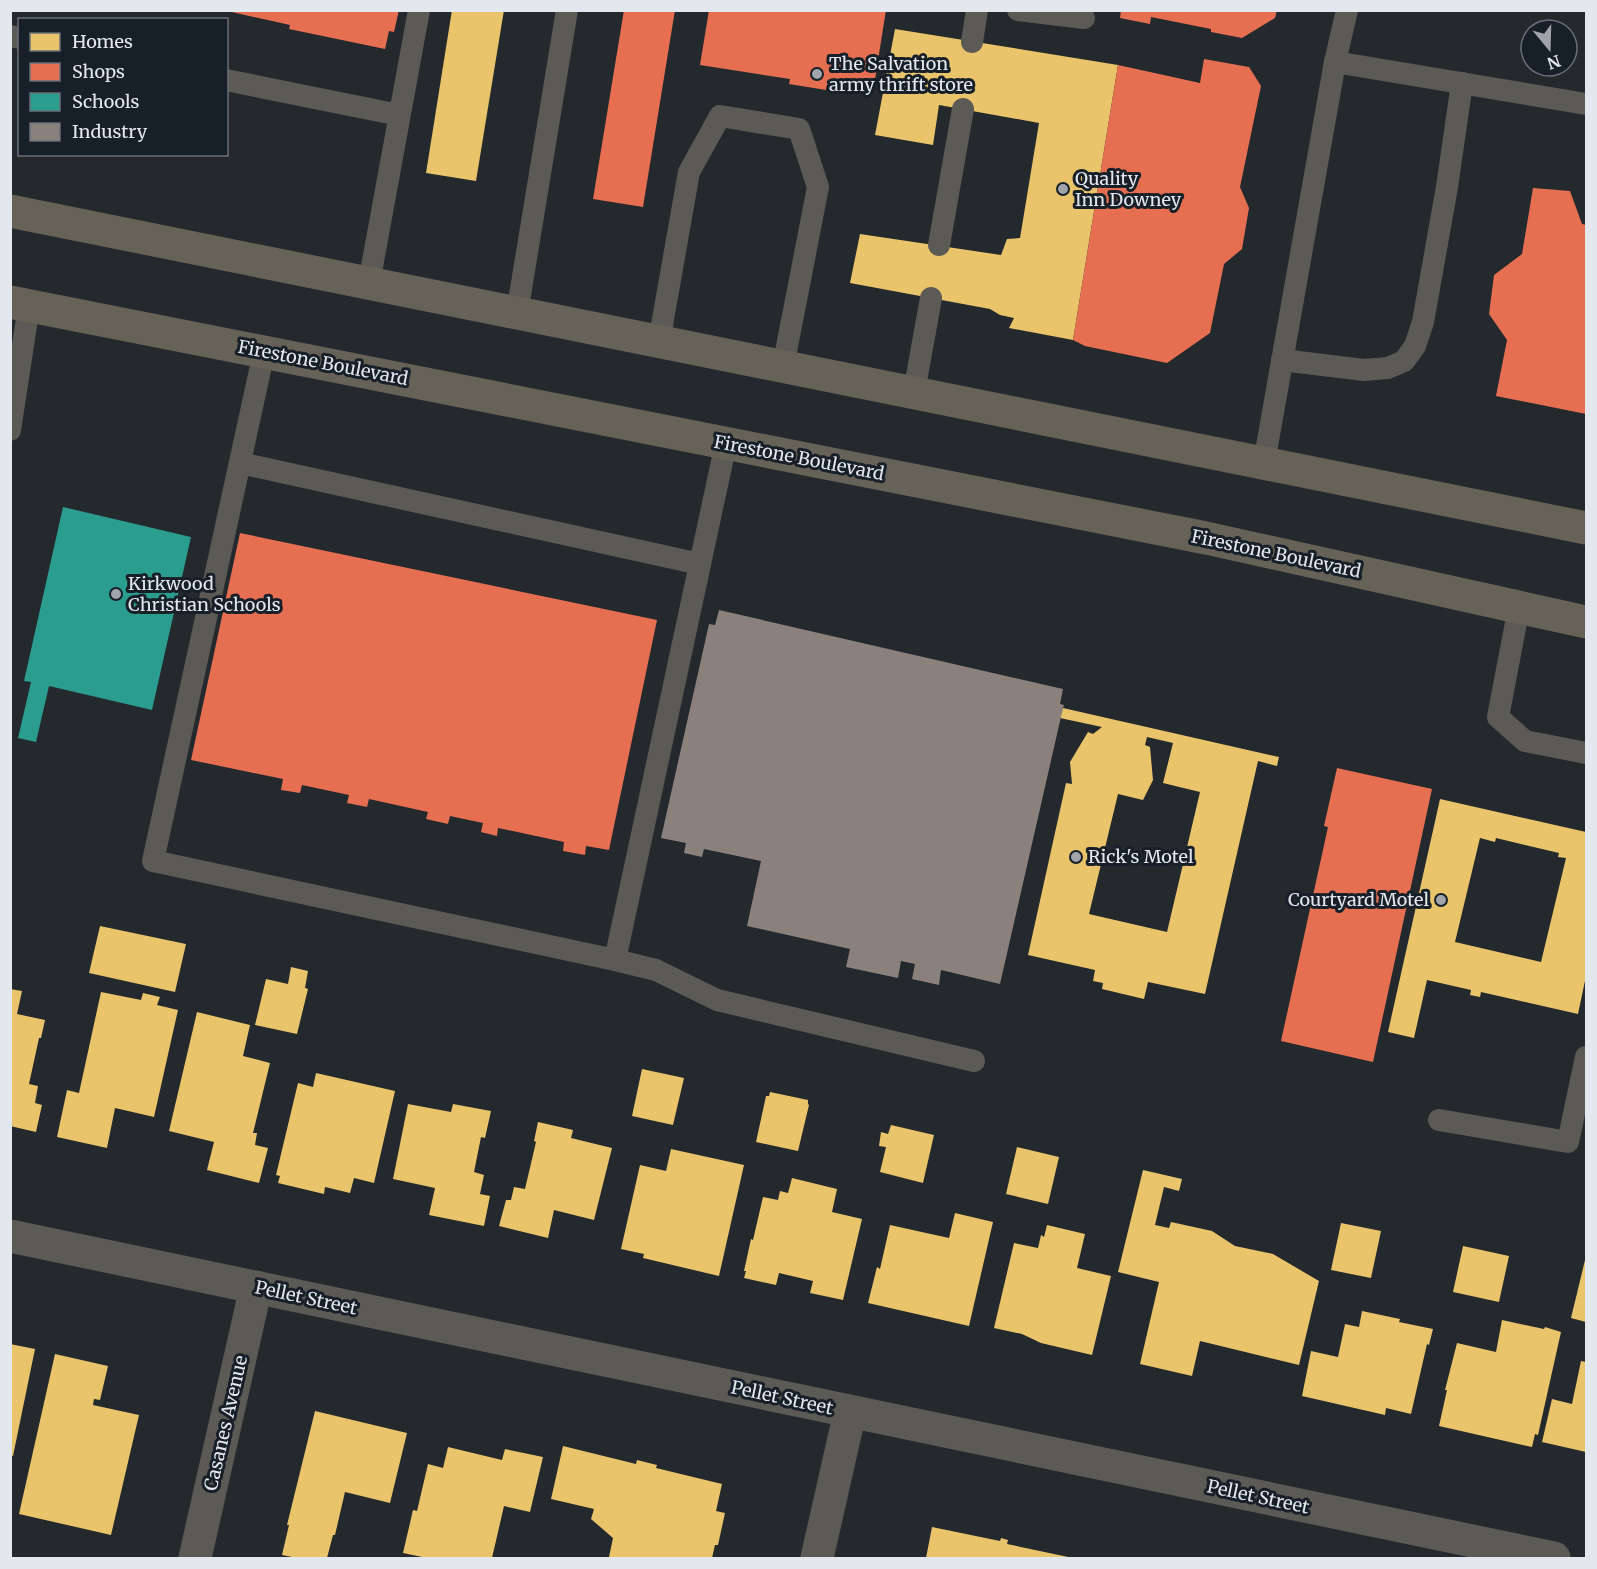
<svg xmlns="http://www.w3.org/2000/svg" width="1597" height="1569" viewBox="0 0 1597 1569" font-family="Merriweather,serif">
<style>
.homes{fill:#e9c46a;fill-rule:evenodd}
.shops{fill:#e76f51}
.schools{fill:#2a9d8f}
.industry{fill:#8a817c}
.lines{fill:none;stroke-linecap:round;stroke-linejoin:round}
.service{stroke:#5c5a54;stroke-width:22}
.minor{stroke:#5c5a54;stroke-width:33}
.primary{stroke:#676258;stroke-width:33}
.poi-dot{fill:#a0a5ab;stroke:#171f28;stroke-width:2}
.labels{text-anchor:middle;stroke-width:6;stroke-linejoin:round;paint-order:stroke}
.poi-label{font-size:18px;fill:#e3e8ee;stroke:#171f28;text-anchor:start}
.street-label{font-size:18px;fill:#e3e8ee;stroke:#171f28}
</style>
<rect width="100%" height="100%" fill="#24292e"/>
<g class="homes">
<path d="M 452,10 L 504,10 L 476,181 L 426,173 Z"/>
<path d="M 895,29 L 1118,65 L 1073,340 L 1009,328 L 1014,318 L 1000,315 L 990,309 L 850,283 L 860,234 L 1001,255 L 1007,239 L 1020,238 L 1039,123 L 939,105 L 933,145 L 875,135 Z"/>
<path d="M 1063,708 L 1279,757 L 1277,766 L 1258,761 L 1205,994 L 1148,982 L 1144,999 L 1102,989 L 1103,983 L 1093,981 L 1095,970 L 1028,955 L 1066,783 L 1072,784 L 1070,762 L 1088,732 L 1093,734 L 1102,727 L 1060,718 ZM 1147,737 L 1173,743 L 1163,783 L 1200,792 L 1167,932 L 1089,914 L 1118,794 L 1143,800 L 1153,780 L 1150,747 L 1145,745 Z"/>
<path d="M 1440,799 L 1586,832 L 1586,976 L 1578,1014 L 1481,992 L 1480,997 L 1470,995 L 1471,990 L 1427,980 L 1414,1038 L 1388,1032 ZM 1480,838 L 1495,842 L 1496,838 L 1559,853 L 1558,857 L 1566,858 L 1541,962 L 1455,942 Z"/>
<path d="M 100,926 L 186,944 L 175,992 L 89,973 Z"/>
<path d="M 291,967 L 308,971 L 305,988 L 308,989 L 297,1034 L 255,1025 L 266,979 L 288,984 Z"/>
<path d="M 10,989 L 22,991 L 17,1014 L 45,1020 L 41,1038 L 39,1038 L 29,1084 L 38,1086 L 35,1103 L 42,1105 L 36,1132 L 10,1126 Z"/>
<path d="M 101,992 L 141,1000 L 143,993 L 160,997 L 157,1005 L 178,1010 L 154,1117 L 115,1108 L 107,1148 L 57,1137 L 67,1090 L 79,1093 Z"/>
<path d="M 197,1012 L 250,1025 L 243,1056 L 270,1063 L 253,1133 L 257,1133 L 255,1145 L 268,1148 L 259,1183 L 207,1170 L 214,1142 L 169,1131 Z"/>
<path d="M 642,1069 L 684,1078 L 673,1125 L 632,1116 Z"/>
<path d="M 316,1073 L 395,1091 L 374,1183 L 354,1178 L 350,1193 L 325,1187 L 324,1194 L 278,1183 L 280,1176 L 276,1175 L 298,1083 L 313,1087 Z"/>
<path d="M 770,1092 L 808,1100 L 808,1104 L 809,1105 L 798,1151 L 756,1142 L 766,1096 L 769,1096 Z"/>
<path d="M 408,1104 L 451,1112 L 453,1104 L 491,1111 L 485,1138 L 481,1137 L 474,1172 L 484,1175 L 480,1194 L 490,1196 L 484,1226 L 429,1215 L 435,1188 L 393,1179 Z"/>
<path d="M 538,1122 L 573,1130 L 571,1138 L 612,1148 L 594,1220 L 554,1210 L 548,1238 L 499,1226 L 506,1200 L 511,1200 L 514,1187 L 525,1189 L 536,1142 L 534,1141 Z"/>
<path d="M 891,1125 L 934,1135 L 923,1183 L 880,1172 L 886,1147 L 879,1146 L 881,1132 L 888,1134 Z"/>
<path d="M 1017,1147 L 1059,1157 L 1048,1204 L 1006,1194 Z"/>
<path d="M 671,1149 L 744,1165 L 719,1276 L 643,1258 L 644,1254 L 621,1249 L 640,1165 L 666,1171 Z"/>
<path d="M 1143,1170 L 1182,1179 L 1179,1191 L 1164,1187 L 1155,1225 L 1169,1228 L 1171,1222 L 1212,1231 L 1235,1246 L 1273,1254 L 1319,1281 L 1299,1365 L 1200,1341 L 1192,1376 L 1140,1364 L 1159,1282 L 1118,1272 Z"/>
<path d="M 792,1178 L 837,1189 L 832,1212 L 862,1219 L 843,1300 L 810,1293 L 813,1281 L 779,1273 L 776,1285 L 744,1278 L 746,1271 L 744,1271 L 751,1239 L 753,1240 L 763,1197 L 778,1200 L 780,1191 L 788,1193 Z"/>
<path d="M 955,1213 L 993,1222 L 969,1326 L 868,1303 L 877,1267 L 880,1269 L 890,1225 L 949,1238 Z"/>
<path d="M 1341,1223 L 1381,1231 L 1371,1278 L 1331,1270 Z"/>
<path d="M 1047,1225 L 1085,1234 L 1077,1268 L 1111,1276 L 1092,1355 L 1041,1343 L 1022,1334 L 994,1328 L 1014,1243 L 1038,1248 L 1041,1235 L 1044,1237 Z"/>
<path d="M 1463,1246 L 1509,1256 L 1499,1302 L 1453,1292 Z"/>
<path d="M 1586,1256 L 1586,1322 L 1571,1318 Z"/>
<path d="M 1362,1311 L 1400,1319 L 1399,1322 L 1433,1329 L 1429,1345 L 1427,1344 L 1411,1414 L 1386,1408 L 1385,1415 L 1302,1396 L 1311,1351 L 1338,1357 L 1345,1324 L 1359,1327 Z"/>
<path d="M 1502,1320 L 1544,1329 L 1545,1327 L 1561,1332 L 1538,1435 L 1535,1434 L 1532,1447 L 1439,1426 L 1447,1390 L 1445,1390 L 1457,1343 L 1496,1352 Z"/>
<path d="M 10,1344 L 35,1349 L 13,1456 L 10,1455 Z"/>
<path d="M 55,1354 L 108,1366 L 100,1400 L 94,1399 L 93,1405 L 139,1415 L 111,1535 L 19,1514 Z"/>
<path d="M 1581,1361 L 1586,1362 L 1586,1452 L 1542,1442 L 1552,1399 L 1572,1404 Z"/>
<path d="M 315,1411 L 407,1433 L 390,1503 L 345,1492 L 335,1535 L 333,1535 L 327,1558 L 297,1558 L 282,1555 L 289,1525 L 287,1525 Z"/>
<path d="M 563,1446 L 636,1464 L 637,1460 L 657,1465 L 656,1468 L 722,1484 L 716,1511 L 725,1513 L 718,1545 L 715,1545 L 712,1558 L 609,1557 L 613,1538 L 591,1519 L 594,1509 L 551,1499 Z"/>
<path d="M 448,1447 L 502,1460 L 505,1449 L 543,1457 L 530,1512 L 504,1506 L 492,1558 L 427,1558 L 403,1553 L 413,1510 L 417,1511 L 428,1464 L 443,1468 Z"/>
<path d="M 932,1527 L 1000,1541 L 1001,1538 L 1008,1540 L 1007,1544 L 1073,1558 L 926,1558 Z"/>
</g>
<g class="shops">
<path d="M 223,10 L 399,10 L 394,32 L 389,31 L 385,49 L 289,29 L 290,25 Z"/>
<path d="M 624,10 L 675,10 L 643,207 L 593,199 Z"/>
<path d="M 709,10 L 886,10 L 873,92 L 827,85 L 826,90 L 789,84 L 790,79 L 700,65 Z"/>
<path d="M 1121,10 L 1277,10 L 1275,18 L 1242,38 L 1211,32 L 1211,29 L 1151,17 L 1150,24 L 1120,18 Z"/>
<path d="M 1204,59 L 1249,67 L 1261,86 L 1240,187 L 1249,208 L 1242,249 L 1224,264 L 1210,333 L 1167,363 L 1085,346 L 1073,340 L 1118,65 L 1200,83 Z"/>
<path d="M 1533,188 L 1570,191 L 1582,224 L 1586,225 L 1586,414 L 1496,396 L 1507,340 L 1489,314 L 1494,275 L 1522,254 Z"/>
<path d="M 240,533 L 657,620 L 609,850 L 586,846 L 585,855 L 563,851 L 564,842 L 498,828 L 497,836 L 481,832 L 483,823 L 450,816 L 448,824 L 426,819 L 428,812 L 369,799 L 367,807 L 347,803 L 349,795 L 302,785 L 300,793 L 281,790 L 283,779 L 191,760 Z"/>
<path d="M 1337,768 L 1432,789 L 1373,1062 L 1281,1041 L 1328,827 L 1324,826 Z"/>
</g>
<path class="schools" d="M 63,507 L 191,537 L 152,710 L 49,686 L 36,742 L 18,738 L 31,682 L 24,681 Z"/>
<path class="industry" d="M 719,610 L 1063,689 L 1060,704 L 1064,705 L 1063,708 L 1000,984 L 941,970 L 939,985 L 912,979 L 915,964 L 901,961 L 898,978 L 846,967 L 850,949 L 747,926 L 761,861 L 704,849 L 702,857 L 684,853 L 686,843 L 661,838 L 709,624 L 715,625 Z"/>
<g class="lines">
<g class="service">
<path d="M 1018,10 L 1084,18"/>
<path d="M 10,36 L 20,38"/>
<path d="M 972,42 L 977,10"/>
<path d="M 1335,62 L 1347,10"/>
<path d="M 226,80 L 399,115"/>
<path d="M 939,245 L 963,109"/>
<path d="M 369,283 L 419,10"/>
<path d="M 517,313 L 567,10"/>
<path d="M 659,342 L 689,172 L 720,116 L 799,129 L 818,187 L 783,367"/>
<path d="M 264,352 L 153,861 L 615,960 L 656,970 L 717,1000 L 974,1061"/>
<path d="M 1282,360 L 1364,370 L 1388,368 L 1404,361 L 1415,346 L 1423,322 L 1447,187 L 1462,83"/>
<path d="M 914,392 L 931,298"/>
<path d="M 10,430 L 29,306"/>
<path d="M 240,463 L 700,564"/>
<path d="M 1264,463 L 1335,62 L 1586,104"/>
<path d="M 1519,607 L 1498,717 L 1525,741 L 1586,753"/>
<path d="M 615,960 L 726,443"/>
<path d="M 1439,1120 L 1568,1142 L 1586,1057"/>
</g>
<g class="minor">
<path d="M 10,1236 L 1554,1558"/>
<path d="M 195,1558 L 256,1287"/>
<path d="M 817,1558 L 850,1412"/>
</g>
<g class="primary">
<path d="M 10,211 L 1586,528"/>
<path d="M 10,302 L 1206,538 L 1586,622"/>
</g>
</g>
<g class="poi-dot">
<circle cx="817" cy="74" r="6"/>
<circle cx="1063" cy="189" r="6"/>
<circle cx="116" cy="594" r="6"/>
<circle cx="1076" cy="857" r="6"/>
<circle cx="1441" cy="900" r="6"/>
</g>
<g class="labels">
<g class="poi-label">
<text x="829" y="70">The Salvation<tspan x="829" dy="21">army thrift store</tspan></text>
<text x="1075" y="185">Quality<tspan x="1075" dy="21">Inn Downey</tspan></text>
<text x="128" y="590">Kirkwood<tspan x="128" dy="21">Christian Schools</tspan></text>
<text x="1088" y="863">Rick's Motel</text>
<text x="1429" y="906" text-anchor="end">Courtyard Motel</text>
</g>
<g class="street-label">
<text transform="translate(323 363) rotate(11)" y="6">Firestone Boulevard</text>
<text transform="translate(799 458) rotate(11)" y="6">Firestone Boulevard</text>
<text transform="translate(1276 554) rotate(12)" y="6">Firestone Boulevard</text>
<text transform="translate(306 1298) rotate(12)" y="6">Pellet Street</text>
<text transform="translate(782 1398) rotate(12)" y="6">Pellet Street</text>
<text transform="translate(226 1423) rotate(-77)" y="6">Casanes Avenue</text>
<text transform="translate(1258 1497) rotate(12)" y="6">Pellet Street</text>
</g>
</g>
<rect width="1597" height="1569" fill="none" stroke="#e3e8ee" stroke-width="24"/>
<rect x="18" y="18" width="210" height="138" fill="#171f28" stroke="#696f77" stroke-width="1.5"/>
<rect x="30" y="33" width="30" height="18" fill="#e9c46a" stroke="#696f77" stroke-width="1.5"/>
<text x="72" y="48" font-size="18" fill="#e3e8ee">Homes</text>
<rect x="30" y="63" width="30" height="18" fill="#e76f51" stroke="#696f77" stroke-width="1.5"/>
<text x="72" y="78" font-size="18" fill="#e3e8ee">Shops</text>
<rect x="30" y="93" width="30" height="18" fill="#2a9d8f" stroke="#696f77" stroke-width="1.5"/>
<text x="72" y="108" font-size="18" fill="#e3e8ee">Schools</text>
<rect x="30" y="123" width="30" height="18" fill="#8a817c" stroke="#696f77" stroke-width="1.5"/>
<text x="72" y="138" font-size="18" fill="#e3e8ee">Industry</text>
<g transform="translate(1549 48) rotate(161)"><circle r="28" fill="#171f28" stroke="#696f77" stroke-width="1.5"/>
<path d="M0-4.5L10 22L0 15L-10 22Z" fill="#a0a5ab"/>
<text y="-9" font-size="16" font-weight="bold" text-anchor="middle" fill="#e3e8ee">N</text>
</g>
</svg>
